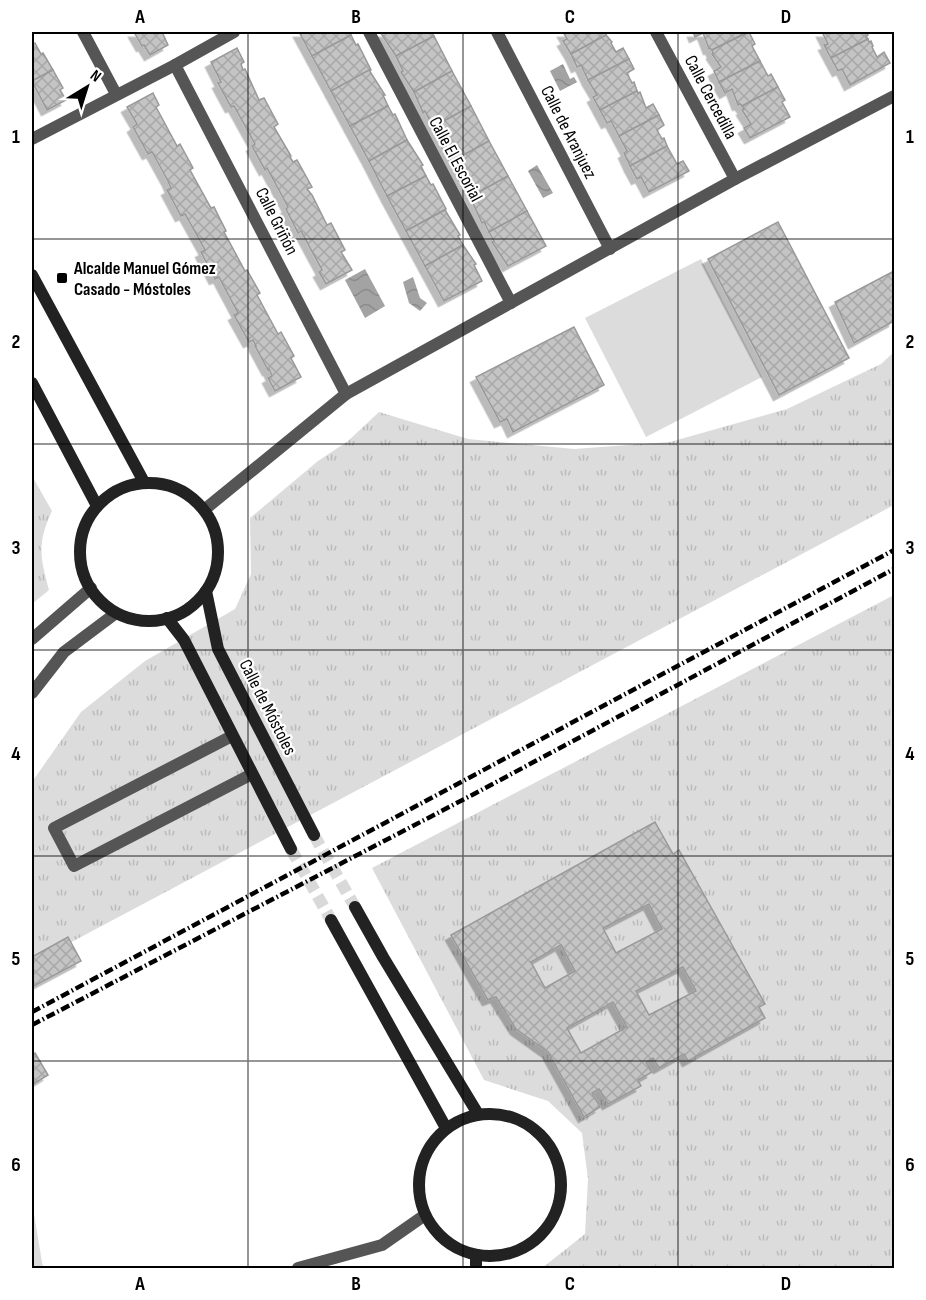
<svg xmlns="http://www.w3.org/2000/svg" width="926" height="1300" viewBox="0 0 926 1300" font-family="'Sofia Sans Condensed',sans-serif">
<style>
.grass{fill:url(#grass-tufts)}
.pitch{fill:#dcdcdc}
.water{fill:url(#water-waves)}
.building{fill:url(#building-cross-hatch);stroke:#999;stroke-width:1.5;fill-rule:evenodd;filter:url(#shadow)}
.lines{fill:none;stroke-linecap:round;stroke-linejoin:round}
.secondary-tunnel{stroke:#d9d9d9;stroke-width:12;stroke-dasharray:12 6;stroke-linecap:butt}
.minor{stroke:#555;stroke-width:12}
.tertiary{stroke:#555;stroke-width:12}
.secondary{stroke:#222;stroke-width:12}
.rail{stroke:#000;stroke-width:4.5;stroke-dasharray:9 3 1.5 3;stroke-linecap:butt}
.grid{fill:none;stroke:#000;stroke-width:1.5;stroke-opacity:0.55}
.poi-dot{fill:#000;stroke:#fff;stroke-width:2}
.labels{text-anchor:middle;stroke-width:4.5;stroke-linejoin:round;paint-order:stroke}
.street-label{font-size:18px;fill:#000;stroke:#fff}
.poi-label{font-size:18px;font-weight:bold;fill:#000;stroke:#fff;text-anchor:start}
.neatline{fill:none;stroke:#000;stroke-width:2}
.grid-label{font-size:20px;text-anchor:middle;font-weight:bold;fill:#000}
</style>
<defs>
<pattern id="grass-tufts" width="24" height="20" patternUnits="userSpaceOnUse" patternTransform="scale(1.5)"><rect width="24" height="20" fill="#dcdcdc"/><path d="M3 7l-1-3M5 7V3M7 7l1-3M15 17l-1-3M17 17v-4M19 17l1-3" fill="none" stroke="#bbb"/></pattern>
<pattern id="water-waves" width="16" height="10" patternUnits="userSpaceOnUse" patternTransform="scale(1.5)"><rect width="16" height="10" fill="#a3a3a3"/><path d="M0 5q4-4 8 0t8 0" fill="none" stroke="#8b8b8b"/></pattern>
<pattern id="building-cross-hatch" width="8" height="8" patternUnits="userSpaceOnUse" patternTransform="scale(1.5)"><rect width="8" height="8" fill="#c4c4c4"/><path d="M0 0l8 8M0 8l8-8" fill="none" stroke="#a7a7a7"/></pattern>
<filter id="shadow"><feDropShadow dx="-5.5" dy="5.5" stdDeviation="0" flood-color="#0004"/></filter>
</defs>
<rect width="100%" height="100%" fill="#fff"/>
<g class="grass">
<path d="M 894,352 L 894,505 L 32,963 L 32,782 L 81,712 L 145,661 L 235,609 L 251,574 L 250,518 L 318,461 L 348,441 L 379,412 L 468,439 L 574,449 L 670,442 L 787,409 L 881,364 Z"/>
<path d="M 32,476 L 52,511 C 37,543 40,557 49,590 L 32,604 Z"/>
<path d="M 894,595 L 894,1268 L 542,1268 L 585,1234 L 588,1179 L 582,1133 L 548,1101 L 484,1080 L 372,868 Z"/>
<path d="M 32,1202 L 43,1268 L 32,1268 Z"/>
</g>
<path class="pitch" d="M 701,259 L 762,377 L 646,437 L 585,318 Z"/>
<g class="water">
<path d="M 563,64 L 570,79 L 574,77 L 577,82 L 560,91 L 550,71 Z"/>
<path d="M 537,165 L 553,193 L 543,198 L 528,171 Z"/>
<path d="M 365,269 L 385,306 L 365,318 L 345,280 Z"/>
<path d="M 413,277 L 420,298 L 427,303 L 420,311 L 409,303 L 403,282 Z"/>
</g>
<g class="building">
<path d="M 134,32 L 162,32 L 168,45 L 150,55 L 144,45 L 142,46 Z"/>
<path d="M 299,32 L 349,32 L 351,35 L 312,56 Z"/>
<path d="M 380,32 L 431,32 L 434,36 L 396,56 Z"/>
<path d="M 563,32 L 606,32 L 606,35 L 571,54 L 563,41 L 567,39 Z"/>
<path d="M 693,32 L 747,32 L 712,50 L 710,48 L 709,49 L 703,33 L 695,37 Z"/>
<path d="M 749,32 L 755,44 L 752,46 L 760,61 L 719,82 L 714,71 L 721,67 L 712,54 L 713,53 L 712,50 Z"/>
<path d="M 822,32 L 866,32 L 868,35 L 866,36 L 868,39 L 831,58 L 824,45 L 828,44 Z"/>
<path d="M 351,35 L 356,45 L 358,44 L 371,70 L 331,91 L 312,56 Z"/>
<path d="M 606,35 L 612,42 L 611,43 L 616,52 L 623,48 L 629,59 L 588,80 L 581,65 L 577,67 L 571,54 Z"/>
<path d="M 434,36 L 452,71 L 414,92 L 401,72 L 403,71 L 396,56 Z"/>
<path d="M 868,39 L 869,42 L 871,41 L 873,46 L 872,47 L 877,57 L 884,52 L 890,63 L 850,85 L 842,69 L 838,71 L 831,58 Z"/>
<path d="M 35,43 L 41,54 L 43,53 L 53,70 L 32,81 L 32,45 Z"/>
<path d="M 237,48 L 244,62 L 241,64 L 243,70 L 245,69 L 259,100 L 264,98 L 278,124 L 274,127 L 291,156 L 290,157 L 293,162 L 297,160 L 312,187 L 307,189 L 312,195 L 327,225 L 331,223 L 345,250 L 341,252 L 352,270 L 326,284 L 319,272 L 322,270 L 301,231 L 298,233 L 286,209 L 288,207 L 267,168 L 265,170 L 252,146 L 255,144 L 234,106 L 231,107 L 218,83 L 221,82 L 211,62 Z"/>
<path d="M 629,59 L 634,69 L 627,73 L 632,83 L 634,82 L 637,91 L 600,110 L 593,97 L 597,95 L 588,80 Z"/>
<path d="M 760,61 L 768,76 L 771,74 L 778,87 L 742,106 L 740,104 L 738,105 L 732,89 L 725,93 L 719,82 Z"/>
<path d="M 53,70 L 63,88 L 60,90 L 66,100 L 47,110 L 32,81 Z"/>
<path d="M 369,70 L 385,95 L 383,95 L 388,106 L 350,126 L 331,91 Z"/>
<path d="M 452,71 L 471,106 L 433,127 L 425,111 L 423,113 L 414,92 Z"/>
<path d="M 778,87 L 785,100 L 782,102 L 790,117 L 750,138 L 744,128 L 751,124 L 742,110 L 744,109 L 742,106 Z"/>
<path d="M 637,91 L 638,93 L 640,92 L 646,108 L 653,104 L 659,115 L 619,136 L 611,121 L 607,123 L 600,110 Z"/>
<path d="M 153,93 L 159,105 L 156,107 L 177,146 L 180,144 L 193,168 L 190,170 L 211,208 L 214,207 L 226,231 L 224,232 L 245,271 L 247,270 L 260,293 L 257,295 L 278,334 L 281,332 L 294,356 L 291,358 L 301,377 L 275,391 L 268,378 L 272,376 L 269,369 L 268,370 L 255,346 L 256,346 L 253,340 L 249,342 L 234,315 L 238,313 L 222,283 L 219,277 L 215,279 L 201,252 L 205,250 L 185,214 L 181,216 L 167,190 L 171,188 L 168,181 L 152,152 L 148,154 L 133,127 L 137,124 L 127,107 Z"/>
<path d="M 388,106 L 393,115 L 395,114 L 407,140 L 369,161 L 350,126 Z"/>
<path d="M 471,106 L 489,141 L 451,162 L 447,152 L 444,153 L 433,127 Z"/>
<path d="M 659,115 L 664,125 L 657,130 L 662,139 L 664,138 L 667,146 L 630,166 L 624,153 L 627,151 L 619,136 Z"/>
<path d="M 407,140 L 423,165 L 421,166 L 426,176 L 387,196 L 369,161 Z"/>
<path d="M 489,141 L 508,176 L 470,197 L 463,181 L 460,183 L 455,172 L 457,171 L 451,162 Z"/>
<path d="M 667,146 L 677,164 L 683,161 L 689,171 L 649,192 L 641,177 L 637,179 L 630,166 Z"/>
<path d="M 426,176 L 431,185 L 433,184 L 446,209 L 406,231 L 387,196 Z"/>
<path d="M 508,176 L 527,211 L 489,232 L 484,222 L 482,223 L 470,197 Z"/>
<path d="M 445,210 L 460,235 L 458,236 L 463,245 L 425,266 L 406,231 Z"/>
<path d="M 527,211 L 546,246 L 508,266 L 492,242 L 494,241 L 489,232 Z"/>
<path d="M 778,222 L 849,358 L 779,395 L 708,259 Z"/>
<path d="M 463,245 L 476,264 L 474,265 L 482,281 L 444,301 L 425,266 Z"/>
<path d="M 894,271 L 894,321 L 854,343 L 835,302 Z"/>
<path d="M 574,327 L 604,385 L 513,432 L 507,419 L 500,422 L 476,377 Z"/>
<path d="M 655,822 L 673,854 L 679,850 L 765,1004 L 759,1007 L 765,1018 L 688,1061 L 684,1054 L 659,1068 L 653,1058 L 646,1062 L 652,1072 L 638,1080 L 641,1086 L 608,1104 L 599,1089 L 592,1093 L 600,1107 L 584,1117 L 548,1052 L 516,1029 L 496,997 L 488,1000 L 451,935 ZM 649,904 L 662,929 L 616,953 L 603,928 ZM 561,945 L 575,971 L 545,988 L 531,962 ZM 683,967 L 696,991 L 649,1015 L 636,991 ZM 613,1002 L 627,1027 L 581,1053 L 567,1028 Z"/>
<path d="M 68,937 L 81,961 L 32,987 L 32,957 Z"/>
<path d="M 35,1053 L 48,1075 L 32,1085 L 32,1055 Z"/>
</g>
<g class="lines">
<g class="secondary-tunnel">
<path d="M 314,835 L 355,907"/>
<path d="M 291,849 L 331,920"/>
</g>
<g class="minor">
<path d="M 83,32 L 116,94"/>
<path d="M 369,32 L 511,303"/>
<path d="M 497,32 L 610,249"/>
<path d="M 656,32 L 735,179"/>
<path d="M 175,65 L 346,394"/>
<path d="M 32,139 L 175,65 L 234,32"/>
<path d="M 204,510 L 346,394 L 735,179 L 894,96"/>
<path d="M 32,639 L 91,588"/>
<path d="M 232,736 L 54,828 L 74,866 L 252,774"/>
<path d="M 298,1268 L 382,1245 L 425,1215"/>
</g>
<path class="tertiary" d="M 32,693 L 64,652 L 116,613"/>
<g class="secondary">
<path d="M 32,275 L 144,482"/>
<path d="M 32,383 L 97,506"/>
<circle cx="149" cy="552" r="69"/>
<path d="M 206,591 L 218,649 L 314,835"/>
<path d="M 167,618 L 184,640 L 291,849"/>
<path d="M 355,907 L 383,957 L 478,1114"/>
<path d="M 331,920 L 446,1128"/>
<circle cx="490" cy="1185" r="71"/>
<path d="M 476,1268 L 476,1256"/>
</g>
<g class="rail">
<path d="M 32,1012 L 894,550"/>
<path d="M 32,1025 L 474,794 L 894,569"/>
</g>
</g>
<path class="grid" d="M 248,32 L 248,1268M 463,32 L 463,1268M 678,32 L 678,1268M 32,239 L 894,239M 32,444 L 894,444M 32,650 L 894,650M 32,856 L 894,856M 32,1061 L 894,1061"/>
<rect class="poi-dot" x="56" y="272" width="12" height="12" rx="3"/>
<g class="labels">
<g class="street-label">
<text transform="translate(711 97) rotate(62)" y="6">Calle Cercedilla</text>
<text transform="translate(569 132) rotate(63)" y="6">Calle de Aranjuez</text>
<text transform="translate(456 159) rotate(62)" y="6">Calle El Escorial</text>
<text transform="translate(277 221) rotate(63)" y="6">Calle Griñón</text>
<text transform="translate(268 707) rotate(63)" y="6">Calle de Móstoles</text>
</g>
<g class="poi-label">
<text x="74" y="274">Alcalde Manuel Gómez<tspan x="74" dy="21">Casado - Móstoles</tspan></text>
</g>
</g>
<rect width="926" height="1300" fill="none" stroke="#ffffff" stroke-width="66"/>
<g transform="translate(87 87) rotate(38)" stroke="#ffffff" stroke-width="4.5" paint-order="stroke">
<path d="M0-4.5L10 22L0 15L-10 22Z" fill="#000000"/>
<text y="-9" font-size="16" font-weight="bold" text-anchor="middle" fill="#000000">N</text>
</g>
<rect x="33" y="33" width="860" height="1234" class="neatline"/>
<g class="grid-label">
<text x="140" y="23">A</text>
<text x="356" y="23">B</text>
<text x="570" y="23">C</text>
<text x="786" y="23">D</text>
<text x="16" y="143">1</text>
<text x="910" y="143">1</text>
<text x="16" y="348">2</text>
<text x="910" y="348">2</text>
<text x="16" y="554">3</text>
<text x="910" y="554">3</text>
<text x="16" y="760">4</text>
<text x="910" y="760">4</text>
<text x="16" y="965">5</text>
<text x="910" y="965">5</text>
<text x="16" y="1171">6</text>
<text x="910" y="1171">6</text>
<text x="140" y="1290">A</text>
<text x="356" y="1290">B</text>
<text x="570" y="1290">C</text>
<text x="786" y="1290">D</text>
</g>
</svg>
